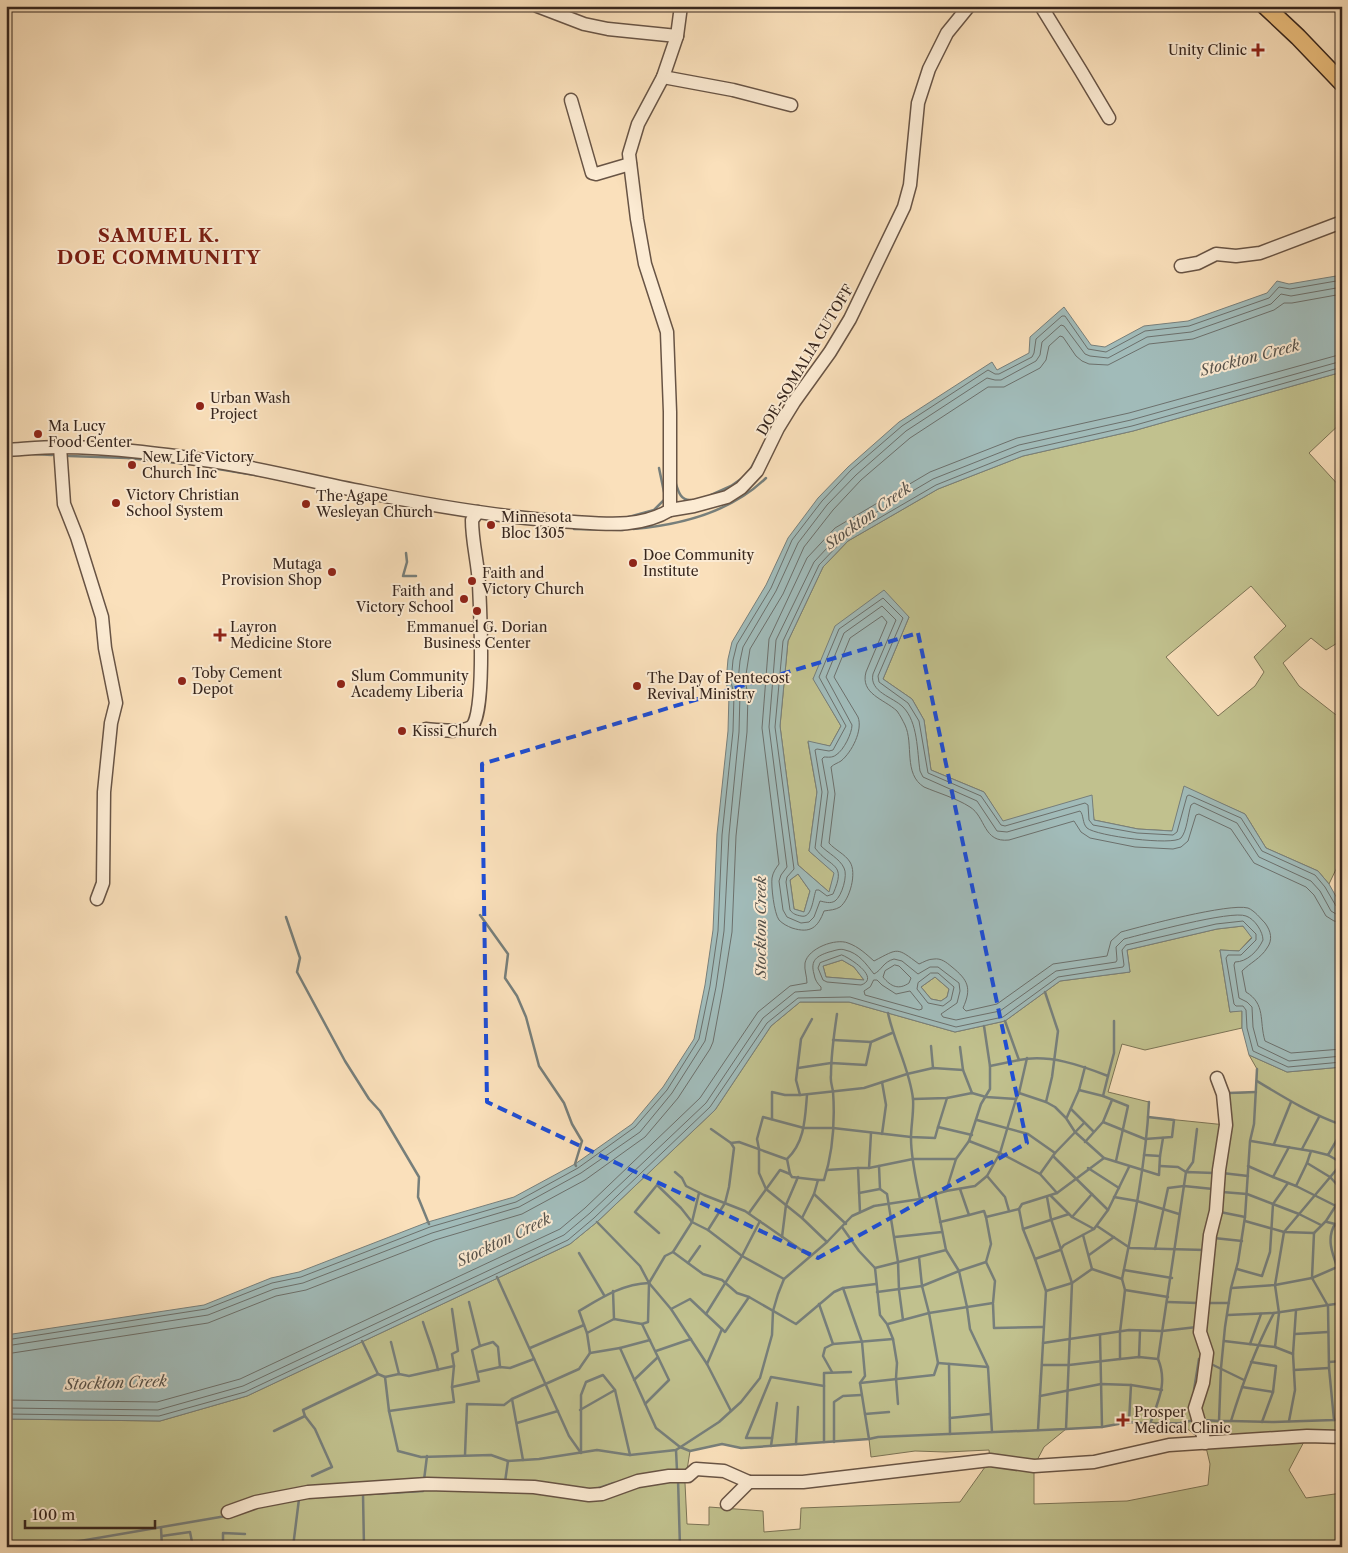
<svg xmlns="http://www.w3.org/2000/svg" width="1348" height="1553" viewBox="0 0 1348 1553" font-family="'Libre Caslon Text',serif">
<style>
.green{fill:#c1c18e;stroke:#7c7456;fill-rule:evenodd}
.water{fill:#a1bbb9;stroke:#777f7b;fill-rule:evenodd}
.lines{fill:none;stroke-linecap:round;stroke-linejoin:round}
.shore{stroke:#6c706c;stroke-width:1}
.stream{stroke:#777f7b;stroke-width:2.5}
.minor-casing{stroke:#685445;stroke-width:15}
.major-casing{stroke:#37261e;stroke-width:19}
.minor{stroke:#fcebd3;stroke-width:12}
.major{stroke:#edc07e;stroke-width:16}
.marked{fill:none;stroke:#1d4ed8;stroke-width:4;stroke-dasharray:10 6;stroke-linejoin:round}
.poi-dot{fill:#8f2418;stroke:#fcebd3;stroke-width:2}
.labels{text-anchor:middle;stroke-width:4;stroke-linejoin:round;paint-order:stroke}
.poi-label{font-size:14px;fill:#37261e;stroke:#fcebd3;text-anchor:start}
.street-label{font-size:14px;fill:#37261e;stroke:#fcebd3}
.water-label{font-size:15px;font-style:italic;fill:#57534c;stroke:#fcebd3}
.district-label{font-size:19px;font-weight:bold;letter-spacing:1px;fill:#7a1f14;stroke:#fcebd3}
</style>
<rect width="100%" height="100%" fill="#fae0bb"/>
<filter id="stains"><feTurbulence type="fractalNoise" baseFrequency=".004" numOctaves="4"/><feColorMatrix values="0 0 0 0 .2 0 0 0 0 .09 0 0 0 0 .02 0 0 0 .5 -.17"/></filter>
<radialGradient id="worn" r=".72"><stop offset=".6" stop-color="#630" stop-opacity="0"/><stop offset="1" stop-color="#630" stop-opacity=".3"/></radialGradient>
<g class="green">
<path d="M 1342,372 L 1342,422 L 1309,453 L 1342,489 L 1342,640 L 1326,650 L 1311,638 L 1283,663 L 1299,686 L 1340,718 L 1342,725 L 1342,861 L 1339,863 L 1329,884 L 1318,871 L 1266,848 L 1245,814 L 1184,787 L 1173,831 L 1138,829 L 1094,820 L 1091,796 L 1003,822 L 984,792 L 931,770 L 924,720 L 912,699 L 883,679 L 909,617 L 813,678 L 841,726 L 830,746 L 808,742 L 817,792 L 809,851 L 835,873 L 829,892 L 798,865 L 780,726 L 788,641 L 823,567 L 848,541 L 938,489 L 1023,456 L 1133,431 ZM 1251,586 L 1286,626 L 1254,657 L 1264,672 L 1255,686 L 1218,716 L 1166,657 Z"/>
<path d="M 798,874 L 810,891 L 804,912 L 794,909 L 790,880 Z"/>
<path d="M 1243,926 L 1252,937 L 1239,951 L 1220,950 L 1230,1012 L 1242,1010 L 1242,1028 L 1145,1050 L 1122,1044 L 1108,1092 L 1149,1102 L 1148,1117 L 1226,1125 L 1223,1094 L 1256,1092 L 1257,1069 L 1249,1055 L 1287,1072 L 1342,1067 L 1342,1437 L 1307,1436 L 1289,1470 L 1306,1498 L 1342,1493 L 1342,1547 L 6,1547 L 6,1419 L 160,1421 L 247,1396 L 570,1244 L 597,1222 L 715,1110 L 771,1026 L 800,1002 L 849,1002 L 955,1032 L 1005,1021 L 1060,981 L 1130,972 L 1127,950 L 1217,929 ZM 1129,1422 L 1180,1423 L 1205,1443 L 1210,1464 L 1208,1485 L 1127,1501 L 1034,1504 L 1034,1466 L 1044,1447 L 1066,1429 L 1102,1427 ZM 869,1439 L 871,1457 L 915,1451 L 946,1452 L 989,1450 L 990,1460 L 960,1502 L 801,1508 L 800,1529 L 764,1532 L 763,1511 L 709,1507 L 709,1525 L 687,1524 L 685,1483 L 690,1451 L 722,1444 L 741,1448 Z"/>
<path d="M 842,960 L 854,967 L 864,980 L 826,977 L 823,966 Z"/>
<path d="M 935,977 L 949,989 L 947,997 L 941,1001 L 931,999 L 921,987 Z"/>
</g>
<path class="water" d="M 1342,275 L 1342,372 L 1133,431 L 1023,456 L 938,489 L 848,541 L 823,567 L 788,641 L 780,726 L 798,865 L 829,892 L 834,873 L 809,851 L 817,792 L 808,741 L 830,746 L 841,726 L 813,679 L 835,626 L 884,590 L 909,617 L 883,679 L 912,699 L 924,720 L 931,770 L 984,792 L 1003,821 L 1092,795 L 1094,820 L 1138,829 L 1172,831 L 1184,786 L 1245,814 L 1266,848 L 1318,871 L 1329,884 L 1342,907 L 1342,1067 L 1287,1072 L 1249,1055 L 1242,1028 L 1242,1011 L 1230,1012 L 1220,950 L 1239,951 L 1252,938 L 1243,926 L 1217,929 L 1127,950 L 1130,972 L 1060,981 L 1005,1021 L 955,1032 L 849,1002 L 800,1002 L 771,1026 L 715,1110 L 597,1222 L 570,1244 L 247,1396 L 160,1421 L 6,1419 L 6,1335 L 204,1305 L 271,1278 L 299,1272 L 428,1222 L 514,1197 L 575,1164 L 632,1124 L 663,1087 L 694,1039 L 705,985 L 713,930 L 717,834 L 728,731 L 729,694 L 726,682 L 728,659 L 732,642 L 766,585 L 788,538 L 818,498 L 848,467 L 899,422 L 992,362 L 997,370 L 1029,353 L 1030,337 L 1064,307 L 1091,345 L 1105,347 L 1144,326 L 1188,321 L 1267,293 L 1277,281 L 1289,284 ZM 798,874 L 810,891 L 804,912 L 794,909 L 790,880 ZM 842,960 L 854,967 L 864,980 L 826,977 L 823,966 ZM 935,977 L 949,989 L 947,997 L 941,1001 L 931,999 L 921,987 Z"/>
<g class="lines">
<g class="shore">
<path d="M 1342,354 L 1129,413 L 1017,438 L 930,472 L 835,528 L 807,558 L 769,639 L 762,728 L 779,864 C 776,868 773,872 772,878 C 771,886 774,913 779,920 C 783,924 787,926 792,928 C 811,934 818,927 824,911 C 830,910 835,910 840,907 C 850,899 857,873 850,862 C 845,854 835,850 829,843 L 835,794 L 831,767 C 834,764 838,763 841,761 C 852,752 863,730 858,717 L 834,677 L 850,638 L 882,616 L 887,622 L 866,672 C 860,694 884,699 897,711 C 900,715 903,721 905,725 C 914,744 903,774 924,787 C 938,793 956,798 970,807 C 986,817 983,843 1009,840 L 1074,821 L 1081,832 L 1090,838 L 1135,847 L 1173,849 L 1181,847 L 1188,841 L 1196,815 L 1199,814 L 1231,829 L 1254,863 L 1306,887 L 1314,895 L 1326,916 L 1334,921 L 1342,922"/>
<path d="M 1342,361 L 1131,420 L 1019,445 L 933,479 L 841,533 L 814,562 L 776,640 L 769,727 L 787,867 L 781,875 L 779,881 L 783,910 L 787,917 L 801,923 L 809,922 L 814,917 L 820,901 C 825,902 830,904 835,901 C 842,896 848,875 844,868 C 840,859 828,853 821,846 L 828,792 L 822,759 L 824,757 C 828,757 832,758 836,755 C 844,750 852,733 852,725 L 826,677 L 844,633 L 882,606 L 896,620 L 873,674 C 869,692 893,697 903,707 C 918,722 917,751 920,771 L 923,777 L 977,801 L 997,831 L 1007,832 L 1080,811 C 1084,815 1082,823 1087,828 C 1096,836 1173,846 1181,838 C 1187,831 1188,814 1191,805 L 1194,803 L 1237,823 L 1259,857 L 1311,881 L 1320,891 L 1331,911 L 1336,914 L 1342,914"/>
<path d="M 1342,367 L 1132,426 L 1021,451 L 936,485 L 845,538 L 819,565 L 783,641 L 775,727 L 794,869 L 787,877 L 786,882 L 790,910 C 793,914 796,915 801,916 C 812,919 813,898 816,890 L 819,890 L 827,896 L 833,894 C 847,862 831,869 815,848 L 822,792 L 815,750 L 817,749 L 829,751 L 833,750 L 846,726 L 819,677 L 839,629 L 883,598 L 903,618 L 878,676 L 879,682 L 908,703 L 919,721 L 928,773 L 981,796 L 1001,825 L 1005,826 L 1085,803 L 1088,805 L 1089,820 L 1093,825 L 1137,833 L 1173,835 L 1177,832 L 1187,796 L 1189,795 L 1241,818 L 1262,851 L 1315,875 L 1325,887 L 1336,906 L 1342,908"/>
<path d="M 842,955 C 850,958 881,978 861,985 L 827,982 L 823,980 L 818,968 L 820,963 Z"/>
<path d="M 895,965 L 899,966 L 911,978 L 909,983 C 899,990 891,987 883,977 L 885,971 Z"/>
<path d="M 931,973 L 938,973 L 954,987 L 951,1000 L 943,1006 L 928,1003 L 917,989 L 918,983 Z"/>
<path d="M 874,980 L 877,980 L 882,985 L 896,994 L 910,991 L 922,1006 L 922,1009 L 919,1010 L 865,995 L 864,991 L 870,987 Z"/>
<path d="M 6,1340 L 206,1309 L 272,1283 L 301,1277 L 430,1227 L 516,1202 L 578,1168 L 635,1127 L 667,1090 L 699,1039 L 710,986 L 718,931 L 722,835 L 733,731 L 734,694 L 731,682 L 733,660 L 737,644 L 771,588 L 792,540 L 822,501 L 851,470 L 902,426 L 988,370 L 995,374 L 999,374 L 1032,357 L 1034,353 L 1036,339 L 1062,316 L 1065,316 L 1088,349 L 1106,352 L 1145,331 L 1189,326 L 1269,298 L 1279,287 L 1290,289 L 1342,280"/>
<path d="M 6,1346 L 208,1315 L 274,1289 L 303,1283 L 432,1233 L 519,1207 L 581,1173 L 640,1132 L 672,1093 L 705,1041 L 716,987 L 724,931 L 729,835 L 739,732 L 740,693 L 738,681 L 740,661 L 743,647 L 776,591 L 798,543 L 827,505 L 856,475 L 906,431 L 987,378 L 995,380 L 1001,380 L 1036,361 L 1040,355 L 1042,342 L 1061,325 L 1064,326 L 1085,354 L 1090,356 L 1108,358 L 1147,337 L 1191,332 L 1271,304 L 1281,294 L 1291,296 L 1342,287"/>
<path d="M 6,1354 L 208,1323 L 276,1296 L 306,1290 L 435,1240 L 522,1214 L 585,1180 L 645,1137 L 678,1098 L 710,1049 L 713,1042 L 723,988 L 732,932 L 736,836 L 747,732 L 748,694 L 745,681 L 750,649 L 783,594 L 804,547 L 833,510 L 861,480 L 910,438 L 988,387 L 1004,387 L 1040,368 L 1046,360 L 1049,346 L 1060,336 L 1063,337 L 1076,356 L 1082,361 L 1089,364 L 1108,365 L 1149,344 L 1193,339 L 1274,310 L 1284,303 L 1292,303 L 1342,294"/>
<path d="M 6,1400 L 157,1402 L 240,1379 L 560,1229 L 585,1208 L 700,1098 L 758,1012 L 790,986 L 807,983 C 807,976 804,970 805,963 C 808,948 836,938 848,943 C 859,947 866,954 874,961 C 899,948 896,947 919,964 C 924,962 928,959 934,959 C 941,958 946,962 952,967 C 968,980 972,988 963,1008 L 966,1011 L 997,1004 L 1053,964 L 1107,956 L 1111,941 L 1121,932 C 1143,926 1229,903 1248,908 C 1255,911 1260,918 1265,923 C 1271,931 1273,940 1267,948 C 1261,958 1250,963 1242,971 L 1246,992 C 1266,1004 1259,1021 1265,1041 L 1291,1053 L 1342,1049"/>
<path d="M 6,1408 L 158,1410 L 243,1386 L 564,1235 L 590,1213 L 706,1103 L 763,1018 L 795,992 L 821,990 L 821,987 C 817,983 815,980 814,974 C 810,960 817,956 829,952 C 834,951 840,948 845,950 C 859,953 866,964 874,974 C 882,970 883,962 894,959 L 902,961 L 918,974 L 930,967 L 938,967 L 959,983 L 960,991 L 957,1003 L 941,1014 L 943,1017 L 956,1020 L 1000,1011 L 1056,971 L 1116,962 L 1117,960 L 1116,947 L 1124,939 C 1144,934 1231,910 1246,916 C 1255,919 1263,932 1263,940 C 1258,951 1247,962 1235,962 L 1234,965 L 1239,998 L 1247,1002 L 1252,1007 L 1253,1027 L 1258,1046 L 1289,1061 L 1342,1056"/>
<path d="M 6,1414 L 159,1416 L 245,1392 L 568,1240 L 594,1218 L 710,1107 L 767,1023 L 798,998 L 850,997 L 956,1027 L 1003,1017 L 1058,977 L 1123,967 L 1124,965 L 1122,950 L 1126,945 L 1216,924 L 1243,921 L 1256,934 L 1256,940 L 1241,955 L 1228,955 L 1226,958 L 1234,1004 L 1236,1006 L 1243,1006 L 1246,1010 L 1247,1028 L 1253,1051 L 1288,1067 L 1342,1062"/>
</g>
<g class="stream">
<path d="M 33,454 L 52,455"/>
<path d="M 69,456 L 127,458 L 189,464"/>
<path d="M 212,468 L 261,476"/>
<path d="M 659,468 L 664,492"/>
<path d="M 750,470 L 758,455"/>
<path d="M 675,481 C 678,490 680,501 691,500"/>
<path d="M 711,495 L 731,486 L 741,479"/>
<path d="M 625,518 L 654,510 L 664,500"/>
<path d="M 574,529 L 623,530"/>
<path d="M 633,529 C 681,525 731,512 766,478"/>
<path d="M 406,553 L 407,562 L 403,576 L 416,576"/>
<path d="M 480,915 L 508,954 L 505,978 L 517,996 L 526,1017 L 539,1066 L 564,1103 L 572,1124 L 582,1141 L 575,1164 L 576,1166"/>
<path d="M 286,917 L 300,958 L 297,972 L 345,1061 L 369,1099 L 380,1111 L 419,1177 L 418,1197 L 429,1224"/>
<path d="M 833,1040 L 871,1042 L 892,1033"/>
<path d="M 931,1046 L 933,1068"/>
<path d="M 960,1047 L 963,1070"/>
<path d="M 1019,1060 C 1049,1054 1080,1065 1108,1076 L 1114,1053 L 1114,1021"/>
<path d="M 990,1066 L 1019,1060 L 1005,1021"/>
<path d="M 798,1068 L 831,1063 L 866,1065 L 871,1042"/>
<path d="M 1257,1081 C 1285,1098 1311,1114 1342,1125"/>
<path d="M 1079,1090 L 1103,1096 L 1128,1106 L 1116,1161"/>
<path d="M 1019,1093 L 1027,1058"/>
<path d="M 1228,1093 L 1256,1092"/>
<path d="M 800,1095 L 796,1080 L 801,1039 L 812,1019"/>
<path d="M 807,1095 C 805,1118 805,1142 787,1159 L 790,1174 L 792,1177 L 818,1180"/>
<path d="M 1103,1096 L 1108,1076"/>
<path d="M 913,1099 L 947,1098 L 972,1093 L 986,1097 L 1016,1099 L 1019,1093 L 1046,1102 L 1052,1077 L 1058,1031 L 1045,992"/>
<path d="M 1046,1102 L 1055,1107 L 1066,1118 L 1075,1132 L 1104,1158 L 1159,1175 L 1160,1156"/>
<path d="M 1071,1109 L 1093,1131"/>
<path d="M 1067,1117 L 1079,1090 L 1085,1067"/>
<path d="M 772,1119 L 772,1092 L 785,1095 L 800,1095 L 864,1088 L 907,1074 L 933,1068 L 963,1070 L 972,1093"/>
<path d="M 977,1120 L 1028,1134 L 1055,1153"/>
<path d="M 1103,1122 L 1145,1139 L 1172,1137 L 1174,1120 L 1148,1117"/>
<path d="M 938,1127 L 947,1098"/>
<path d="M 882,1134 L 886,1105 L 882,1082"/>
<path d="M 969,1141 L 1000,1153 L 1040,1174 L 1055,1153 L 1084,1123"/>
<path d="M 1251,1141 L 1311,1151 L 1307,1163 L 1330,1177 L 1342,1190"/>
<path d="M 1085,1142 L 1103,1122 L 1112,1100"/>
<path d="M 731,1143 L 739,1142 L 786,1159"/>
<path d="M 1274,1144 L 1291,1102"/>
<path d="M 1302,1149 L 1319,1117"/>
<path d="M 1312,1151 L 1328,1155 L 1342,1131"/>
<path d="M 1144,1155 L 1160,1156 L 1163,1138"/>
<path d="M 1328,1155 L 1342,1163"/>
<path d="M 1053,1156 L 1108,1210"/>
<path d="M 1160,1166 L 1178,1167 L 1186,1172 L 1193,1162 L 1197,1129"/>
<path d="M 1248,1166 L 1273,1177 L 1289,1147"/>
<path d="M 869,1168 L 913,1159 L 956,1159"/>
<path d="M 1088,1168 L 1119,1188"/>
<path d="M 827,1170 L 858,1168"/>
<path d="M 675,1172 L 682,1178 L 686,1186 L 704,1195 L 745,1211 L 810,1256"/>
<path d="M 1222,1173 L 1248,1176"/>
<path d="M 1040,1174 L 1057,1193"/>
<path d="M 1273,1177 L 1296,1186 L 1307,1163"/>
<path d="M 1296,1186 L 1336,1206"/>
<path d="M 880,1189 L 887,1194 L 898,1262 L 899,1290 L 903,1320"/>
<path d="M 946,1191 L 975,1186 L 987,1176"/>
<path d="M 1222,1192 L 1247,1194 L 1273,1204 L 1288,1183"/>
<path d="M 859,1193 L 880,1189 L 879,1166"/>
<path d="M 814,1194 L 846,1224"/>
<path d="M 1051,1196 L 1072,1217 L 1094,1229"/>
<path d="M 1114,1197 L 1137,1201 L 1179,1214"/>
<path d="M 920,1199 L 946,1191 L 956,1159 L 969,1141 L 981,1104 L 990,1089 L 990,1066 L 984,1026"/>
<path d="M 1009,1211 L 1005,1197 L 987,1176 L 1000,1153 L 1016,1099"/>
<path d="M 860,1212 L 858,1168 L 869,1168 L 871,1133"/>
<path d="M 1220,1212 L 1245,1217"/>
<path d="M 749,1213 L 780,1170 L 790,1174"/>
<path d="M 969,1215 L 984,1211 L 986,1217"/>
<path d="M 1072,1217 L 1092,1194"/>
<path d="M 802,1218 L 814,1194 L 818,1180 L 824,1180 C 833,1152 835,1120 833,1091 C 832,1086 830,1081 831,1075 C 831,1055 834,1034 837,1014"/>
<path d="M 1245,1221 L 1284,1232 L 1314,1233 L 1326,1221 L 1342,1196"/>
<path d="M 597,1222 L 640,1266 L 649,1283 L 671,1309 L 707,1364 L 731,1411"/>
<path d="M 940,1222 L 969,1215 L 960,1189"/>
<path d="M 1327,1222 L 1335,1224 L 1342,1231"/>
<path d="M 1335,1224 C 1324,1242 1336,1261 1342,1280"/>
<path d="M 1097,1226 L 1130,1248 L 1205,1250"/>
<path d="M 842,1227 L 859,1251 L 875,1268 L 880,1315 L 887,1324 L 893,1339 L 897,1363 L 896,1378 L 898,1404"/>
<path d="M 1023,1229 L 1069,1214"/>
<path d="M 708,1230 L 725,1203 L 729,1187 L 734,1148 L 731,1143 L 711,1129"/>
<path d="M 659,1233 L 635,1212 L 657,1185 L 681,1208 L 692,1222 L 708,1230 L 742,1256 L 784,1279"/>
<path d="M 782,1237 L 786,1205 L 798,1177"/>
<path d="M 895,1237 L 942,1232"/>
<path d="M 1214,1238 L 1242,1241"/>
<path d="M 827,1242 L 802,1218 L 766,1189 L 759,1173 L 759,1149 L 757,1139 L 763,1117 L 804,1128 L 833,1128 L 911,1137 L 935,1138 L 938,1127 L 972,1135"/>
<path d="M 1155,1249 L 1168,1188 L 1184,1186 L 1213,1189"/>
<path d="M 946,1250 L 959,1271 L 967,1307 L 970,1329 L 988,1367 L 992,1432"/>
<path d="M 673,1252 L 703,1274 L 722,1280 L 737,1293 L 749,1297"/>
<path d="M 579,1253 L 604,1295"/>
<path d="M 1089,1255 L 1114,1237"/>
<path d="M 1035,1259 L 1060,1250 L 1064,1245 L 1094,1229 L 1108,1210 L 1129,1167"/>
<path d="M 688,1263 L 700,1246"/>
<path d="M 875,1268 L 946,1250 L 935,1195"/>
<path d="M 1092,1269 L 1122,1279 C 1134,1221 1146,1162 1149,1102"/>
<path d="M 1237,1269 L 1262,1276 L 1270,1252 L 1273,1204 L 1299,1214 L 1321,1225"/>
<path d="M 1124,1270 L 1172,1278"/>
<path d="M 497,1277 L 569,1436 L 581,1453"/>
<path d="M 843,1288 L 862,1342 L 865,1376 L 860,1383 L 869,1439"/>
<path d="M 1232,1288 L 1275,1285 L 1312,1278 L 1342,1265"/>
<path d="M 1125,1290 L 1168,1297"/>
<path d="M 613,1291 L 614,1319"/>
<path d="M 1046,1291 L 1072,1283 L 1092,1269 L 1083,1235"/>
<path d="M 877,1292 L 922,1286 L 959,1271 L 986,1262 L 991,1244 L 986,1217 L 1019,1209"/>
<path d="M 469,1302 L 480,1346 L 493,1342 L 498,1347 L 500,1367"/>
<path d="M 1167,1302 L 1198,1303"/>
<path d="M 1206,1303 L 1229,1303"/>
<path d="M 819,1304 L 833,1344"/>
<path d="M 993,1304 L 994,1328 L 1043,1327"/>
<path d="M 671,1309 L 690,1299 L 725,1332 L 749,1297 L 796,1324 L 834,1292 L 843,1288 L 876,1284"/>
<path d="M 706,1314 L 742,1256 L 760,1221"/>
<path d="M 1228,1315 L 1274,1313"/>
<path d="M 423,1322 C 428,1338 435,1354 438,1370"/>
<path d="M 642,1324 L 669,1380 L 645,1404"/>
<path d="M 888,1324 L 929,1313 L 993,1303 L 995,1281 L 986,1262"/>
<path d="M 584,1325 L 579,1311 C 601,1298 622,1284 649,1283 L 665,1256 L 673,1252 L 692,1222 L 699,1193"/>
<path d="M 1295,1334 L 1328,1332"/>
<path d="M 362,1341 L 378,1374 L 385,1377 L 389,1411 L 398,1451 L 421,1457 L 491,1455 L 508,1461 L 539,1459 L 597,1450 L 630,1455 L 676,1450 L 719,1422 L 741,1402 L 760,1378 L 772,1335 L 773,1311 L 778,1294 L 784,1279 L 827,1242 L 852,1216 L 874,1206 L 920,1199 C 916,1179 911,1159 911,1138 C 911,1125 914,1112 913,1099 C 910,1070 894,1042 888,1013"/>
<path d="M 1224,1341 L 1275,1347 L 1293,1354"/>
<path d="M 391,1342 L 399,1374"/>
<path d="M 1043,1343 L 1129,1330 L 1162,1331 L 1197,1327"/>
<path d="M 1250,1344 L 1261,1314"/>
<path d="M 1275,1347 L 1279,1313 L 1275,1285 L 1284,1232 L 1342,1163"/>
<path d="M 530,1348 L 584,1325 L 587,1333 L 614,1319 L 642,1324 L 648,1322 L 649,1284"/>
<path d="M 620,1348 L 650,1340"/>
<path d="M 656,1351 L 691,1339"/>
<path d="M 590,1353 L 620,1348 L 656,1428 L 680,1447 L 690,1451 L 722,1444 L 741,1448 L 869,1439 L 878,1437 L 1066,1429 L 1072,1283 L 1051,1219 L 1047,1197"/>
<path d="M 1139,1357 L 1140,1331"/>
<path d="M 1120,1359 L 1139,1357 L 1158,1359"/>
<path d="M 1251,1362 L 1276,1366 L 1273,1392 L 1262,1422"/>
<path d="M 1329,1362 L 1342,1361"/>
<path d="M 938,1363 L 988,1367"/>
<path d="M 1209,1363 L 1244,1380"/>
<path d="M 707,1364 L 722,1329"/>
<path d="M 949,1364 L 950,1434"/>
<path d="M 1042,1365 L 1069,1365 L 1120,1359 L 1120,1332 L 1125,1290 L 1122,1279"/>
<path d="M 1294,1370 L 1329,1368"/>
<path d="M 478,1372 L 500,1367 L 510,1368 L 534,1359"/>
<path d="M 832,1372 L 823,1356 L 825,1348 L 833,1344 L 893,1339"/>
<path d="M 385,1377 L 399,1374 L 409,1376 L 454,1366 L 452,1354 L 458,1351 L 452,1309"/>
<path d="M 634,1380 L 658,1357"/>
<path d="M 860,1383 L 934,1375 L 938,1363 L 929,1313 L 922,1286 L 919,1257"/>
<path d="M 452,1387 L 479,1381 L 472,1350 L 480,1346"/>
<path d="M 1242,1387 L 1273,1392"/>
<path d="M 1194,1390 L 1199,1359 L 1202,1357"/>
<path d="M 1040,1396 L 1101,1384 L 1131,1385 L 1162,1390"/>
<path d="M 580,1410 L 615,1390"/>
<path d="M 389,1411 L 454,1402 L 452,1387 L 454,1366"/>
<path d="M 865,1414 L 889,1412"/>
<path d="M 950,1418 L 990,1414"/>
<path d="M 1203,1420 L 1219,1421 L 1221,1368 L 1225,1327 L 1231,1288 L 1238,1262 L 1245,1217 L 1250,1141 L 1254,1124 L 1257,1069"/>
<path d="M 1334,1420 L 1342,1419"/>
<path d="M 1219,1421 L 1231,1421 C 1243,1382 1255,1349 1274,1313 L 1342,1303"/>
<path d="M 1231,1421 L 1274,1422 L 1334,1420 L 1329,1368 L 1328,1306 L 1312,1278 L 1314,1233"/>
<path d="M 1289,1421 L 1295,1390 L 1293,1354 L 1296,1310"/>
<path d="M 1129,1422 L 1131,1385"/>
<path d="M 517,1423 L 558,1411"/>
<path d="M 1150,1424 L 1180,1423 L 1195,1420"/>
<path d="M 1102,1427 L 1129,1422 L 1150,1424 C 1158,1401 1168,1383 1158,1359 L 1186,1172 L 1214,1173"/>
<path d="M 1066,1429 L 1102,1427 L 1100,1335"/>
<path d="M 1038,1430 L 1046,1291 L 1035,1259 L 1023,1229 L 1019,1209 L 1022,1204 L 1057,1193 L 1104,1158"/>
<path d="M 274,1431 L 305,1416"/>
<path d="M 772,1438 L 746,1438 L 771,1377 L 824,1386"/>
<path d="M 824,1442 L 824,1373 L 851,1372"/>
<path d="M 834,1442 L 834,1402 L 843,1396 L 861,1395"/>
<path d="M 796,1444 L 798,1407"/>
<path d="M 771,1446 L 777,1403"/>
<path d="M 676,1450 L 677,1471"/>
<path d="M 581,1452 L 581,1395 L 586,1382 L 603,1375 L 615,1390 L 630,1455"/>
<path d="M 465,1455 L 467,1404 L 504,1405 L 512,1399"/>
<path d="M 523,1460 L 512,1399 L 579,1369 L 590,1353 L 587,1333"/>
<path d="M 312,1476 L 332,1467 L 315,1429 L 305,1416 L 303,1410 L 378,1374"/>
<path d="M 678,1479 L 680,1547"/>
<path d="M 424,1480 L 427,1456"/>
<path d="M 505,1482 L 508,1461"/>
<path d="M 596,1489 L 614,1483"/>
<path d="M 363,1494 L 364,1547"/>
<path d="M 370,1494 L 423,1491 L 423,1488"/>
<path d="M 161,1528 L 162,1547"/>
<path d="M 162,1536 L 190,1532 L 193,1547"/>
<path d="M 45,1547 L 226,1516"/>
<path d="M 223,1547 L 223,1533 L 245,1534"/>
<path d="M 293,1547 L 299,1499"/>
</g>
<g class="minor-casing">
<g id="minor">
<path d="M 537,6 L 584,24 L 608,29 L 677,36"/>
<path d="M 1041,6 L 1081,71 L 1109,118"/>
<path d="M 663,77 L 733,90 L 791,105"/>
<path d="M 571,100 L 592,173 L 596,174 L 630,164"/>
<path d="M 1181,266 L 1198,263 L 1216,254 L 1236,256 L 1260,253 L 1342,222"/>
<path d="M 60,447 L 64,504 L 77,537 L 102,617 L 105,648 L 116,703 L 111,723 L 104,792 L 103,883 L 97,899"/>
<path d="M 6,450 C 24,449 41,447 59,447 C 114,447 170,455 224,463 C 272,471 318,483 365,492 C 433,506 504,518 574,522 C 606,524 641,528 670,510 L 670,412 L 667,332 L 645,264 L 637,219 L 629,154 L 638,124 L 663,77 L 677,36 L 681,6"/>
<path d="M 670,510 L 694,506 L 727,497 L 741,488 L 757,471 L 778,428 L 794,402 L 830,352 L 850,319 L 904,207 L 910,185 L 918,103 L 929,69 L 947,33 L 969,6"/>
<path d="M 426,729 C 438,730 462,733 471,727 C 486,717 480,606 479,584 C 478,563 472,542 472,520 L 478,512"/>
<path d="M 1205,1443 L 1195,1408 L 1203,1383 L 1207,1353 L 1200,1332 L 1210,1235 L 1216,1211 L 1219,1170 L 1226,1125 L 1223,1094 L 1217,1078"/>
<path d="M 749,1482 L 803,1482 L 990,1460 L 1034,1466 L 1094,1462 L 1169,1445 L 1307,1436 L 1342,1437"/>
<path d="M 228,1512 L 256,1502 L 308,1492 L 427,1484 L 534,1487 L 589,1495 L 602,1494 L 638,1481 L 669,1476 L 688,1476 L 696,1469 L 724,1471 L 749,1482 L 727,1504"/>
</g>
</g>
<g class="major-casing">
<path id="major" d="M 1265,6 L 1298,37 L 1342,83"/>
</g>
<use href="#minor" class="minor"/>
<use href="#major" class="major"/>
</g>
<path class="marked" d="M 918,633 L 1027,1143 L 818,1258 L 487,1102 L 482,764 Z"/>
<g class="poi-dot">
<path d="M1255.5 42.5h5v5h5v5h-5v5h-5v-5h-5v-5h5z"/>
<circle cx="200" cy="406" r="5"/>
<circle cx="38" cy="434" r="5"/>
<circle cx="132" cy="465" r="5"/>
<circle cx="116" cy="503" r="5"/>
<circle cx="306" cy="504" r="5"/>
<circle cx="491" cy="525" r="5"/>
<circle cx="633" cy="563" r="5"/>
<circle cx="332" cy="572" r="5"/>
<circle cx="472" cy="581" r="5"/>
<circle cx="464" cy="599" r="5"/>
<circle cx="477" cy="611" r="5"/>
<path d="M217.5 627.5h5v5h5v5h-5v5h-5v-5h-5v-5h5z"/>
<circle cx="182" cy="681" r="5"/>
<circle cx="341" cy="684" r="5"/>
<circle cx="637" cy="686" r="5"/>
<circle cx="402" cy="731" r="5"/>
<path d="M1120.5 1412.5h5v5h5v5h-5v5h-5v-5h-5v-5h5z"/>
</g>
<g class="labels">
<g class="poi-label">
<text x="1247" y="55" text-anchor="end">Unity Clinic</text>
<text x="210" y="403">Urban Wash<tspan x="210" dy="16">Project</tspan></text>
<text x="48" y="431">Ma Lucy<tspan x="48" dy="16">Food Center</tspan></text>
<text x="142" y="462">New Life Victory<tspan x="142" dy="16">Church Inc</tspan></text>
<text x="126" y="500">Victory Christian<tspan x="126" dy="16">School System</tspan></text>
<text x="316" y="501">The Agape<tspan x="316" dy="16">Wesleyan Church</tspan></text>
<text x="501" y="522">Minnesota<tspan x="501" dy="16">Bloc 1305</tspan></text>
<text x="643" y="560">Doe Community<tspan x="643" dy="16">Institute</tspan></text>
<text x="322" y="569" text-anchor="end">Mutaga<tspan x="322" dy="16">Provision Shop</tspan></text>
<text x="482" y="578">Faith and<tspan x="482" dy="16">Victory Church</tspan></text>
<text x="454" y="596" text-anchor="end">Faith and<tspan x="454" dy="16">Victory School</tspan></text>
<text x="230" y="632">Layron<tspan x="230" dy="16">Medicine Store</tspan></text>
<text x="477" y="632" text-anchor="middle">Emmanuel G. Dorian<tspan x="477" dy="16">Business Center</tspan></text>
<text x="192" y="678">Toby Cement<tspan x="192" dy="16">Depot</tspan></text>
<text x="351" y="681">Slum Community<tspan x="351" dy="16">Academy Liberia</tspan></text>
<text x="647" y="683">The Day of Pentecost<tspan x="647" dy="16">Revival Ministry</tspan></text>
<text x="412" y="736">Kissi Church</text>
<text x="1134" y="1417">Prosper<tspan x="1134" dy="16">Medical Clinic</tspan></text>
</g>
<g class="street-label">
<text transform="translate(805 360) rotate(-59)" y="5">DOE-SOMALIA CUTOFF</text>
</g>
<g class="water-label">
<text transform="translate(1250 358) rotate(-15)" y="5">Stockton Creek</text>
<text transform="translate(868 516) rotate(-36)" y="5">Stockton Creek</text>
<text transform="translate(761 927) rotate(-90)" y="5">Stockton Creek</text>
<text transform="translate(504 1240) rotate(-26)" y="5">Stockton Creek</text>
<text transform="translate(116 1383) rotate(-2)" y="5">Stockton Creek</text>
</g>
<g class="district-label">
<text x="159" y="242">SAMUEL K.<tspan x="159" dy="22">DOE COMMUNITY</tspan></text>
</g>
</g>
<rect width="1348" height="1553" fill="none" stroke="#fae0bb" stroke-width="25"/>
<rect x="8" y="8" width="1333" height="1538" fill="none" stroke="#37261e" stroke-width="2.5"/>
<rect x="12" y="12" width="1323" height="1528" fill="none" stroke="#37261e"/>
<path d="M25 1520v8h130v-8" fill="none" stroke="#37261e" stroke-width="2.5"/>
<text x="32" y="1520" font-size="15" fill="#37261e" stroke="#fcebd3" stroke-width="4" paint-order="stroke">100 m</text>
<rect width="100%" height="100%" filter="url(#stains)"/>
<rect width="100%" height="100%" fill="url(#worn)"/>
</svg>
